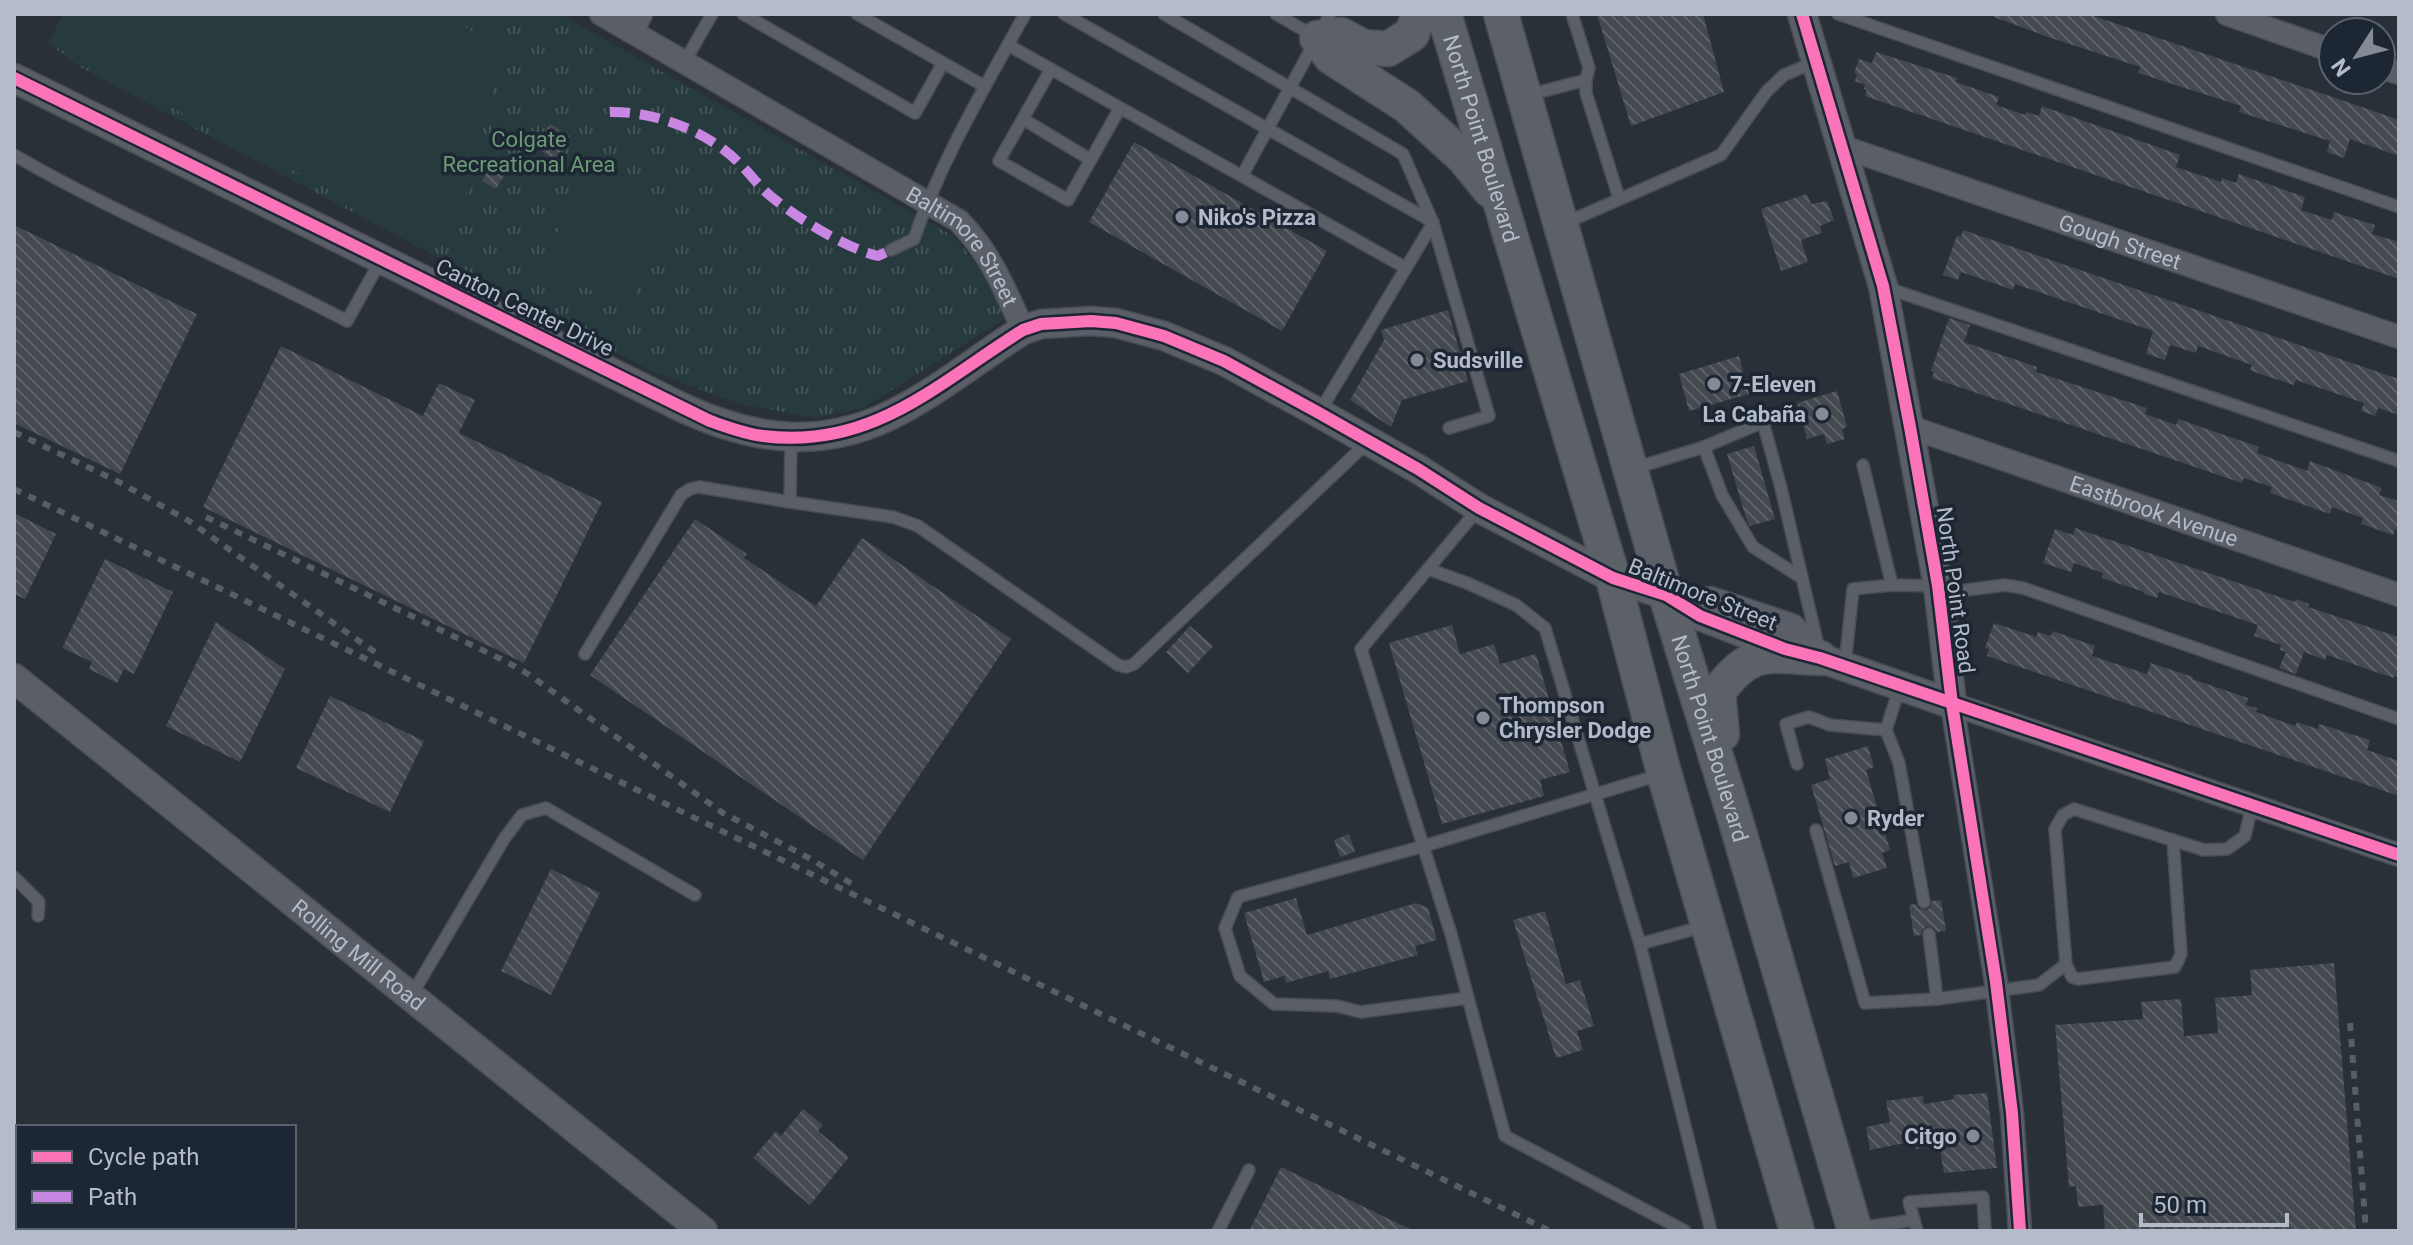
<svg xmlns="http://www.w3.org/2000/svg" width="2413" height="1245" viewBox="0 0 2413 1245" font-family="Roboto,sans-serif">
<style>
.park{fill:url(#park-tufts)}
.pitch{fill:#273a3e}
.building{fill:url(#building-back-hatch)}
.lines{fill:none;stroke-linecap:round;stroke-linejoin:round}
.service-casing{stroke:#484c53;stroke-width:14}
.minor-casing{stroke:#484c53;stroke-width:25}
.tertiary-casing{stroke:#484c53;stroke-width:31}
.primary-casing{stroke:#484c55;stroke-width:37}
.service{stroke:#5a5e66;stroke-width:11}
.minor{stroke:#5a5e66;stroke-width:22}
.tertiary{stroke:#5a5e66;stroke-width:28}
.primary{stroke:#5c6168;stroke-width:34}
.rail{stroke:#595d64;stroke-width:6;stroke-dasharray:8 8;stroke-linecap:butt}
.quiet{stroke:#c787e3;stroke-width:10;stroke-dasharray:20 10;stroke-linecap:butt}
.cycleway-casing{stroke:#1d2633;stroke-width:17}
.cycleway{stroke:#fb73b8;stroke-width:12}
.poi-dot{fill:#848b96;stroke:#1d2633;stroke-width:3}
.labels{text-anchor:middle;stroke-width:7;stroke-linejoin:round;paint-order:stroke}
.street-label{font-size:22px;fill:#b4bcc9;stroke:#1d2633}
.park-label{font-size:22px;fill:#6b9a76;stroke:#1d2633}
.poi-label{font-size:22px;font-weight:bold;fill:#b4bcc9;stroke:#1d2633;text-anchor:start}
</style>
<defs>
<pattern id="park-tufts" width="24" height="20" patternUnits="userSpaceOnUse" patternTransform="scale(2)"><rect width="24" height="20" fill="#273a3e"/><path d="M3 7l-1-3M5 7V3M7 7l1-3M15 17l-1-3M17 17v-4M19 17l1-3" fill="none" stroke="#445559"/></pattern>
<pattern id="building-back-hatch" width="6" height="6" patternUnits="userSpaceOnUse" patternTransform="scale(2)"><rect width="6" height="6" fill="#444950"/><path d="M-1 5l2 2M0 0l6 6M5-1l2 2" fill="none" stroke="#5d6168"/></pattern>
</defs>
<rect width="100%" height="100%" fill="#2a3038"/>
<path class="park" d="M 63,14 L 560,14 L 953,236 C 979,266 991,281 1004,319 L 863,408 L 816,418 L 740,404 L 653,372 L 82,68 L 48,43 Z"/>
<g class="pitch">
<path d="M 63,14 L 419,14 L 442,27 L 457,22 L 495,46 L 505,63 L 487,104 L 471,184 L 438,246 L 48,43 Z"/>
<path d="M 587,170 L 674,212 L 628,308 L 541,266 Z"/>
</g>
<g class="building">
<path d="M 1597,14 L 1703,14 L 1724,92 L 1631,126 Z"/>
<path d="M 1995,14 L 2088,14 L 2353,104 L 2399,120 L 2399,156 L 2350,139 L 2344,158 L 2327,152 L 2330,141 L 2239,112 L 2241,106 L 2138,73 L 2140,67 L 2051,38 L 1994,17 Z"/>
<path d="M 1876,52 L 1957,78 L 1956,82 L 1999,97 L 1996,105 L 2025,115 L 2026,112 L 2039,116 L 2042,106 L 2180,155 L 2176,167 L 2221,182 L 2222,178 L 2236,183 L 2239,174 L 2305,197 L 2301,210 L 2332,220 L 2334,212 L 2375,225 L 2372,234 L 2399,242 L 2399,279 L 1865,96 L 1867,90 L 1864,89 L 1865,85 L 1855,81 L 1857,74 L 1854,73 L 1859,59 L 1872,63 Z"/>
<path d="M 550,124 L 570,136 L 555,160 L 535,147 Z"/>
<path d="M 1134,142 L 1327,251 L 1282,331 L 1089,222 Z"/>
<path d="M 494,159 L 509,167 L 496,189 L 482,181 Z"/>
<path d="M 1807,194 L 1811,204 L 1827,201 L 1834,220 L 1820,226 L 1822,233 L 1801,240 L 1808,262 L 1781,271 L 1761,209 Z"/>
<path d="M 14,225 L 197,314 L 120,474 L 14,423 Z"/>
<path d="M 1963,230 L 2399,379 L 2399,415 L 2378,408 L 2375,416 L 2361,411 L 2364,403 L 2296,380 L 2294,385 L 2260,374 L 2250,370 L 2252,365 L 2198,346 L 2196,353 L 2170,345 L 2165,360 L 2146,354 L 2153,331 L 2015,284 L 2013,290 L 1961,272 L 1958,280 L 1943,275 L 1957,235 L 1961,237 Z"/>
<path d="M 1448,310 L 1468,381 L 1402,400 L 1391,427 L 1350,400 L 1384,340 L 1381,330 Z"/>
<path d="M 1949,318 L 1970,325 L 1964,342 L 2037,367 L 2036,372 L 2147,408 L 2145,414 L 2176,425 L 2178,419 L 2259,447 L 2257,453 L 2307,471 L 2310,461 L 2382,488 L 2379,495 L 2399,501 L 2399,530 L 2395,529 L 2393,535 L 2361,524 L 2363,518 L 2332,507 L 2330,514 L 2270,493 L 2272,487 L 2244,478 L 2242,483 L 1932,378 L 1934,372 L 1931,371 Z"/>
<path d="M 281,346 L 423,416 L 439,383 L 475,400 L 459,433 L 602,502 L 524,663 L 203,507 Z"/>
<path d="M 1739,356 L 1749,394 L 1689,411 L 1679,374 Z"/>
<path d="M 1837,391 L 1847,427 L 1842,429 L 1845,439 L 1827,444 L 1824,434 L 1807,439 L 1797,403 Z"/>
<path d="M 1754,446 L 1775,519 L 1750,526 L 1746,518 L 1727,454 Z"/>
<path d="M 14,513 L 56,534 L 25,599 L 14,594 Z"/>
<path d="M 695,519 L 747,554 L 744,558 L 816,606 L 862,538 L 1011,639 L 863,860 L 590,675 Z"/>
<path d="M 2075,528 L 2295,602 L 2296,599 L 2309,604 L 2308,607 L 2399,637 L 2399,677 L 2394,676 L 2393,678 L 2327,655 L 2325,660 L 2304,652 L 2296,674 L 2279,668 L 2286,652 L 2280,650 L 2281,645 L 2254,636 L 2258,625 L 2159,592 L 2157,598 L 2144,594 L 2144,592 L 2102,578 L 2103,573 L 2074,563 L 2071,572 L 2043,563 L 2055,529 L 2073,535 Z"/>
<path d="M 105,559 L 173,592 L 134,674 L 124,669 L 117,683 L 89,669 L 92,662 L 62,648 Z"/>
<path d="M 216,622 L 285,669 L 240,762 L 166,726 Z"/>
<path d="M 1994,623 L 2036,637 L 2038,632 L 2051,636 L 2053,631 L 2095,646 L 2092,656 L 2147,674 L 2151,663 L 2193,677 L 2192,679 L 2248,698 L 2246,705 L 2257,708 L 2256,712 L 2295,726 L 2297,722 L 2318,729 L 2319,724 L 2370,740 L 2367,750 L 2399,761 L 2399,796 L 1987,656 L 1989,649 L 1985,648 Z"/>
<path d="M 1452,625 L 1460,654 L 1494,644 L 1500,664 L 1536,654 L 1570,772 L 1540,780 L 1544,796 L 1442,824 L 1389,643 Z"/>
<path d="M 1190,626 L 1213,646 L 1188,673 L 1166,652 Z"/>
<path d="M 330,696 L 424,741 L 390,812 L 296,768 Z"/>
<path d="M 1868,746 L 1874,767 L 1866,770 L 1890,850 L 1882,853 L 1887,868 L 1853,878 L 1849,862 L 1835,866 L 1811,785 L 1830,779 L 1825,759 Z"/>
<path d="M 1349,834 L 1355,852 L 1340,857 L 1334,840 Z"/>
<path d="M 551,869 L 600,893 L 551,995 L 501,971 Z"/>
<path d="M 1296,898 L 1307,935 L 1416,903 L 1428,908 L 1437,940 L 1415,946 L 1418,955 L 1330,979 L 1328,971 L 1286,983 L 1284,976 L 1264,982 L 1244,913 Z"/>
<path d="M 1941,900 L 1946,931 L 1937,932 L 1933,927 L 1927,926 L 1922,930 L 1921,935 L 1914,936 L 1909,905 L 1916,904 L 1918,908 L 1925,910 L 1930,908 L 1932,901 Z"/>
<path d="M 1545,911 L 1566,984 L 1580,980 L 1594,1026 L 1577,1031 L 1583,1050 L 1556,1058 L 1513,920 Z"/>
<path d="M 2334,963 L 2356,1231 L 2105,1231 L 2103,1205 L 2078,1207 L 2076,1186 L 2069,1187 L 2055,1025 L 2143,1019 L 2141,1002 L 2181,999 L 2184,1036 L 2218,1033 L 2215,998 L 2252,995 L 2250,970 Z"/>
<path d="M 1987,1093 L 1997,1168 L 1944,1173 L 1939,1145 L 1916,1149 L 1915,1141 L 1870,1150 L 1866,1127 L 1890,1122 L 1886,1101 L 1923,1096 L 1924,1104 L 1954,1099 L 1953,1095 Z"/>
<path d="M 803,1109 L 823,1125 L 818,1131 L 849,1157 L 810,1205 L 753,1158 L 776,1131 L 781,1136 Z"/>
<path d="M 1281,1167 L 1414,1231 L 1249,1231 Z"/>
</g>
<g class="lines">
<g class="service-casing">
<g id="service">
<path d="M 743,14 L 915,113 L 943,63"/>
<path d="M 857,14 L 984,86"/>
<path d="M 1064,14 L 1433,222"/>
<path d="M 1164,14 L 1403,154 L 1433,223 L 1489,416 L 1449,428"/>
<path d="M 1276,14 L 1314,36"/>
<path d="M 1572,14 L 1589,68 L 1586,80 L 1586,93 L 1619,198"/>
<path d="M 1838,14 L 2399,207"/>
<path d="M 1008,45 L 1406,268"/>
<path d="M 684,63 L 712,14"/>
<path d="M 1051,69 L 999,161 L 1068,200 L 1120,108"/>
<path d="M 1528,95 L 1586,80"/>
<path d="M 1023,119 L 1091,160"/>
<path d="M 14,155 C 121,217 237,263 347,321 L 382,258"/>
<path d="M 1242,176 L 1330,14"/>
<path d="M 1565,223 L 1721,155 L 1767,91 L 1784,75 L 1815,62"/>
<path d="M 891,250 L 914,239 C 941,160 985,87 1025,14"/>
<path d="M 1884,287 L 2399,461"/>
<path d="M 1320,411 L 1433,223"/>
<path d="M 1704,447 L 1722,495 L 1753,547 L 1802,578"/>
<path d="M 1863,465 L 1892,585"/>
<path d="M 1635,468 L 1704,447 L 1763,422 L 1781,488 L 1818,646"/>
<path d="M 790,502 L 893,517 L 918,526 L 1118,665 L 1126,667 L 1134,664 L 1369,441"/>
<path d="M 1479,508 L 1361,649 L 1451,934 L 1505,1136 L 1685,1231"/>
<path d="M 1428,569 L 1467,583 L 1516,605 L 1545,628 L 1640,944"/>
<path d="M 585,654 L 681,495 L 690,489 L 699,487 L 790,502 L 791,439"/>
<path d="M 1845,665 L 1853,589 L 1892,585 L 1938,586 L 1959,591 L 2005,585 L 2023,588 L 2399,719"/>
<path d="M 1900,686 L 1886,730 L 1899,763 L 1924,902"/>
<path d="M 1797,764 L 1786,724 L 1809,717 L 1830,725 L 1886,730"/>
<path d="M 1816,830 L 1865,1003 L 1937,999"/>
<path d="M 14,877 L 39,902 L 38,916"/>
<path d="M 1705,926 L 1640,944 L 1711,1231"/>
<path d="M 1929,934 L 1937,999 L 2039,985 L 2066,964 L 2055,829 L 2063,815 L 2074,809 L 2204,850 L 2227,849 L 2245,836 L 2252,805"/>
<path d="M 2066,964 L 2072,977 L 2078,979 L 2175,967 L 2181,954 L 2173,840"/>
<path d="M 411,996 L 504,839 L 522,815 L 546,808 L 695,895"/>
<path d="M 1468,998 L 1361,1012 L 1337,1006 L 1274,1004 L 1240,976 L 1225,928 L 1238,897 L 1424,846 L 1659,775"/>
<path d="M 1859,1228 L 1914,1220"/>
<path d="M 1218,1231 L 1249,1170"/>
<path d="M 1917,1231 L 1909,1202 L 1983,1197 L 1985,1231"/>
</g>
</g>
<g class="minor-casing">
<g id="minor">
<path id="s1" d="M 601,14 L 959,221 C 990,253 1005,289 1023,330"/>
<path d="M 2227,14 L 2333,51"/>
<path d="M 632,32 L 641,14"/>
<path d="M 2381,67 L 2399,73"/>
<path id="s2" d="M 1840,146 L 2399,337"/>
<path id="s3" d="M 1910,427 L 2399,595"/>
<path d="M 2020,1231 L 2012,1113 L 1996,982 L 1952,704 L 2399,855"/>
</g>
</g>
<g class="tertiary-casing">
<g id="tertiary">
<path d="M 14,78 L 679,406 C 757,443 829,451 906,407 C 947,385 984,354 1023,330 L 1041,324 L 1091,321 L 1116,323 L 1164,336 L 1224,361 L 1319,413 L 1418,469 L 1479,508 L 1613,578 L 1666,595 L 1700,616 L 1785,649 L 1820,658 L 1952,704 L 1938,586 L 1883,286 L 1802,14"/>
<path d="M 1710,601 L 1791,628 L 1820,658"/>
<path id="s4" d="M 14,678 L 703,1231"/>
</g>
</g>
<g class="primary-casing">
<g id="primary">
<path d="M 1419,14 L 1412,34 L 1388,49 L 1363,47 L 1341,35 L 1317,38 L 1331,57 L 1407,106 L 1464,158 L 1490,190"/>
<path id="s5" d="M 1444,14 L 1613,578 L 1664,773 L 1797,1231"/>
<path id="s6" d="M 1501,14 L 1666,595 L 1735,818 L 1855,1231"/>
<path d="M 1722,734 L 1718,692 C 1752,646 1769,656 1820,658"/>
</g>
</g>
<use href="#service" class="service"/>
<use href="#minor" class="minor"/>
<use href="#tertiary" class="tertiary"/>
<use href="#primary" class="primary"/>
<g class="rail">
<path d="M 14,432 L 117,481 L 189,521 L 379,655"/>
<path d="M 14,489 L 1550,1231"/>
<path d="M 206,517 L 505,661 L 528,674 L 723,813 L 809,858 L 852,884"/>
<path d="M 2350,1023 L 2366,1231"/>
<path d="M 14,1178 L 18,1181"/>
<path d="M 14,1205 L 18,1208"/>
<path d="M 26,1227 L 32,1231"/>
<path d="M 46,1227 L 52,1231"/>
<path d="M 86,1227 L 91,1231"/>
<path d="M 105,1227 L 111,1231"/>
</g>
<path class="quiet" d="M 610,112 C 656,111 710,132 742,166 C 751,175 758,185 767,193 C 793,216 845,248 878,256 L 891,250"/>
<g class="cycleway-casing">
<g id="cycleway">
<path d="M 1802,14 L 1883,286 L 1910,427 L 1938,586 L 1952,704 L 1996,982 L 2012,1113 L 2020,1231"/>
<path d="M 14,78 L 710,421 C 727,427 745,434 763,436 C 872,450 938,383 1023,330 L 1041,324 L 1091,321 L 1116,323 L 1164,336 L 1224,361 L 1319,413 L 1418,469 L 1479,508 L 1613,578 L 1666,595 L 1700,616 L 1785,649 L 1820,658 L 2399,855"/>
</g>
</g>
<use href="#cycleway" class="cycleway"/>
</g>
<g class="poi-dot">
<circle cx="1182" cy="217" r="8"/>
<circle cx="1417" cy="360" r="8"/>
<circle cx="1714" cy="384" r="8"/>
<circle cx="1822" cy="414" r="8"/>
<circle cx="1483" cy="718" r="8"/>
<circle cx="1851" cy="818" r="8"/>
<circle cx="1973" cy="1136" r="8"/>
</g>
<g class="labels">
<g class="street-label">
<text dy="8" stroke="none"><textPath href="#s5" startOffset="130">North Point Boulevard</textPath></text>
<text dy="8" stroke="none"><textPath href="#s2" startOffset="296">Gough Street</textPath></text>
<text dy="8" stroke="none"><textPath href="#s1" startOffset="434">Baltimore Street</textPath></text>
<text transform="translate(525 307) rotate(26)" y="8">Canton Center Drive</text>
<text dy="8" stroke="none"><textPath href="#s3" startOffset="258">Eastbrook Avenue</textPath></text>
<text transform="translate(1956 590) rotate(82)" y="8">North Point Road</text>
<text transform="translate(1703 594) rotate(22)" y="8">Baltimore Street</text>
<text dy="8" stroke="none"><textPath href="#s6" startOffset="754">North Point Boulevard</textPath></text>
<text dy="8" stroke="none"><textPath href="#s4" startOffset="442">Rolling Mill Road</textPath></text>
</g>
<g class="park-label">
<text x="529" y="147">Colgate<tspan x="529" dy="25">Recreational Area</tspan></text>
</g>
<g class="poi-label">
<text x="1198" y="225">Niko's Pizza</text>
<text x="1433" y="368">Sudsville</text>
<text x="1730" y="392">7-Eleven</text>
<text x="1806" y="422" text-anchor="end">La Cabaña</text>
<text x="1499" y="713">Thompson<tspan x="1499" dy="25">Chrysler Dodge</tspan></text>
<text x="1867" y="826">Ryder</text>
<text x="1957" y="1144" text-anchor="end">Citgo</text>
</g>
</g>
<rect width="2413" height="1245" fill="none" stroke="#b4bcc9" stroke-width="32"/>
<rect x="16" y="1125" width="280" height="104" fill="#1d2633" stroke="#59626f" stroke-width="2"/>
<rect x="32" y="1151" width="40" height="12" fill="#fb73b8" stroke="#59626f" stroke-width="2"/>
<text x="88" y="1165" font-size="24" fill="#b4bcc9">Cycle path</text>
<rect x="32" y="1191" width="40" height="12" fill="#c787e3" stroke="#59626f" stroke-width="2"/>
<text x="88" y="1205" font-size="24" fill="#b4bcc9">Path</text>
<g transform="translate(2357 56) rotate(234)"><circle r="38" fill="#1d2633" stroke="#59626f" stroke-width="2"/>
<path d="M0-6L14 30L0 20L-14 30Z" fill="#848b96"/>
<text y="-12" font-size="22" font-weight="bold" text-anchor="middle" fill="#b4bcc9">N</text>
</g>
<path d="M2141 1213v12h146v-12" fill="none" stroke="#b4bcc9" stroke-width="4"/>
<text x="2153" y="1213" font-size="24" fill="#b4bcc9" stroke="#1d2633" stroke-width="6" paint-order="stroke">50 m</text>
</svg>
